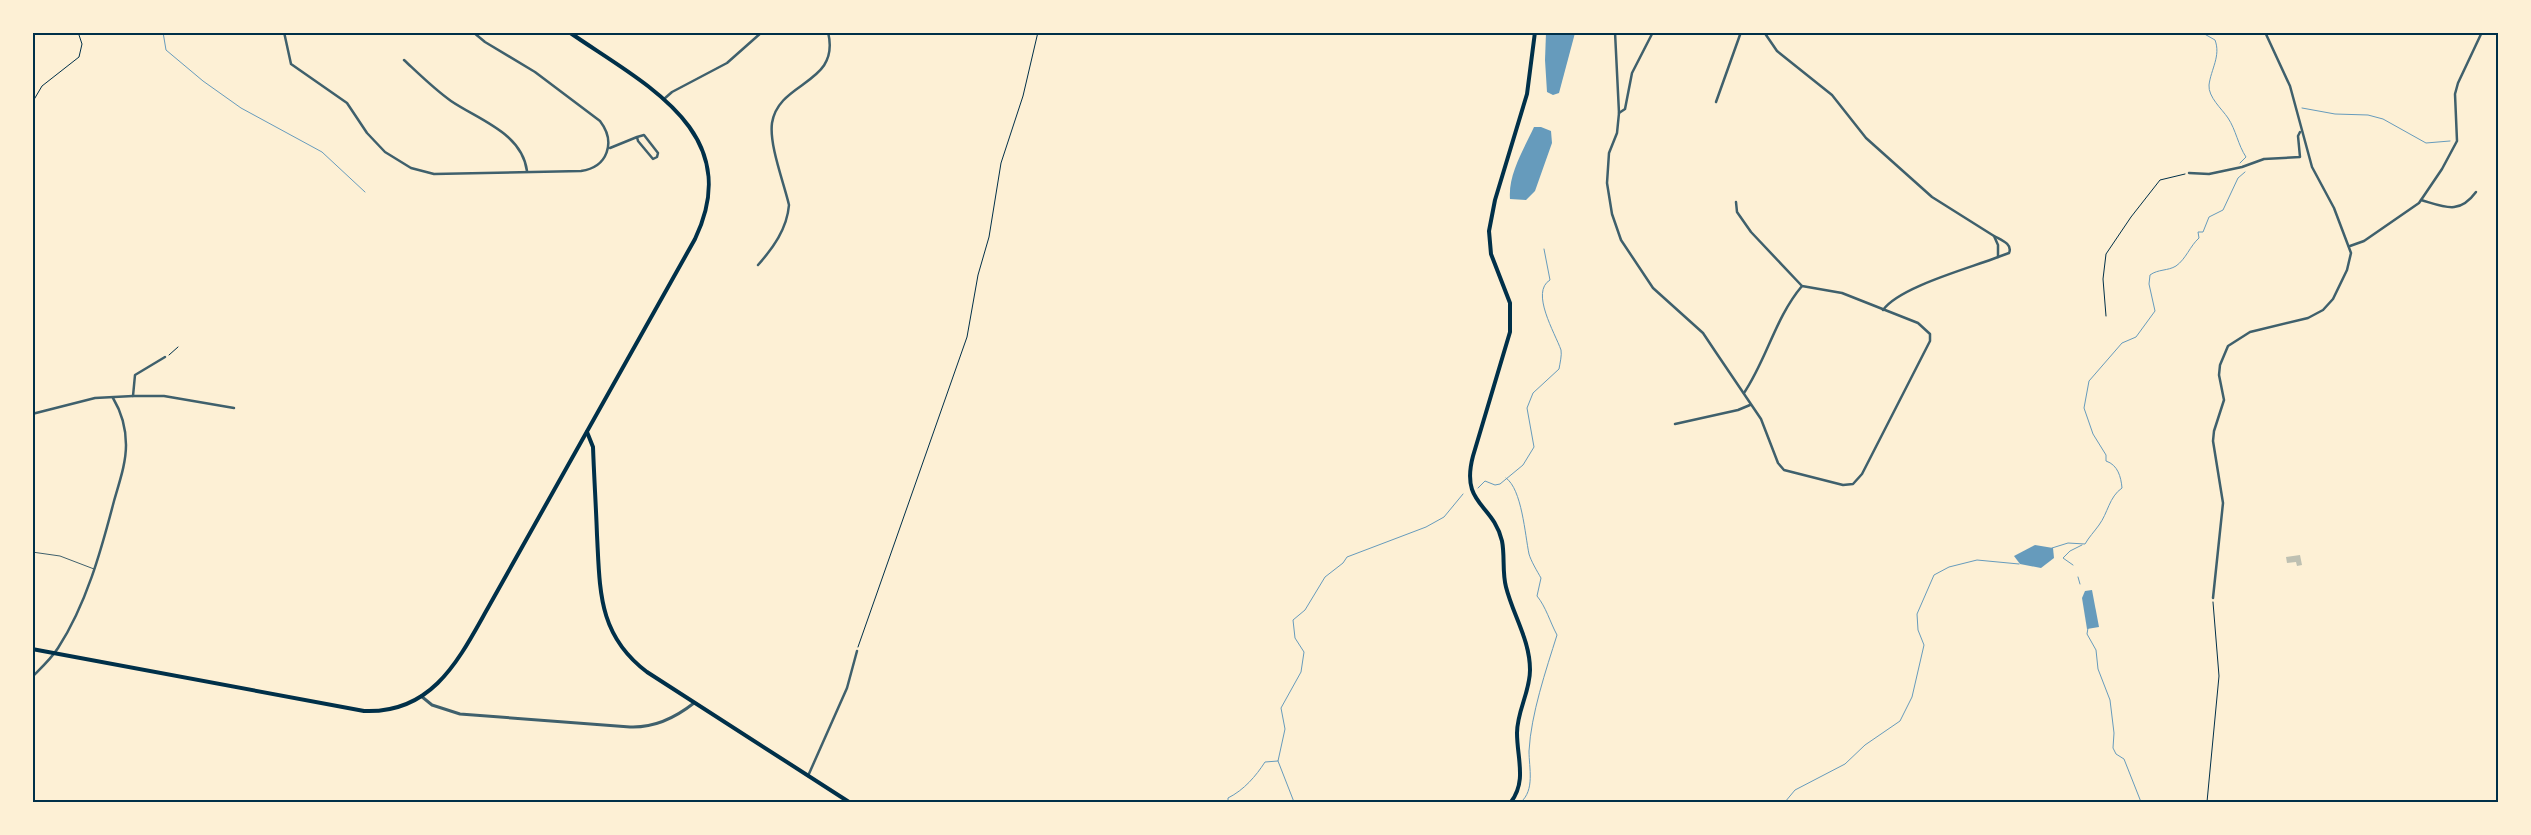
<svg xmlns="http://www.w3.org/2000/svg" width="2531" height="835" viewBox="0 0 2531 835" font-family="Montserrat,sans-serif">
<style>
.water{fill:#669bbc}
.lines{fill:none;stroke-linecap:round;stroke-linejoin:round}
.stream{stroke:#669bbc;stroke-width:1}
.building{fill:#bec0b2}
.path{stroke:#003049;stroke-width:1}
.service{stroke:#3f606c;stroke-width:1}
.minor{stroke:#3f606c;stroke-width:2.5}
.tertiary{stroke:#3f606c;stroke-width:3}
.secondary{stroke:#003049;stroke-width:4}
.neatline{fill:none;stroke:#003049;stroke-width:2}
</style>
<rect width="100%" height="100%" fill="#fdf0d5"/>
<g class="water">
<path d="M 1546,33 L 1575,33 L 1559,93 L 1553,95 L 1547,92 L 1545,60 Z"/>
<path d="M 1534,127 L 1541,127 L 1551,131 L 1552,143 L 1535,191 L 1526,200 L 1510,199 C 1508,174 1524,149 1534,127 Z"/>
<path d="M 2035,545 L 2053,548 L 2054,558 L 2041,568 L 2020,564 L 2014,556 Z"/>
<path d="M 2092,590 L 2099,627 L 2087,629 L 2082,598 L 2085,591 Z"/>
</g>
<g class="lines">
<g class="stream">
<path d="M 163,32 L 166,50 L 203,81 L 241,108 L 322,152 L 365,192"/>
<path d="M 2201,32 L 2215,40 C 2221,56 2211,69 2209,85 C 2208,97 2222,109 2228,118 C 2236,130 2238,145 2246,157 L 2240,163"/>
<path d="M 2302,108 L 2335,114 L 2368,115 L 2383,119 L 2426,143 L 2450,141"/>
<path d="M 1506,478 C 1522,489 1525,535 1529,554 C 1531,561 1537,571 1541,578 L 1537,596 C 1546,607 1550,622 1557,635 C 1546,670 1531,714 1529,751 C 1529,768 1535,790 1521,802"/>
<path d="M 1478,488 L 1485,481 L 1495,485 L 1500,484 L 1523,465 L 1534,447 L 1527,408 L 1533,393 L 1559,369 C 1560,363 1562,355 1561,350 C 1555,333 1530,292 1550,280 L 1544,249"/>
<path d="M 2052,548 L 2068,543 L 2085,544 C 2089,537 2094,532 2099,525 C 2108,513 2109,497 2122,488 C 2121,477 2118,465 2106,461 L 2106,455 L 2093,434 L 2084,408 L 2089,381 L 2122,343 L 2136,337 L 2155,311 L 2149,284 L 2150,275 C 2158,269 2168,271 2176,266 C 2186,259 2190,246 2199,238 L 2198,232 L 2203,232 L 2209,217 L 2223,210 L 2238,178 L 2245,172"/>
<path d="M 2073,565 L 2063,558 L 2070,551 L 2082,545"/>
<path d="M 2078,577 L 2080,584"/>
<path d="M 2088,628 L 2087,634 L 2096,650 L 2098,669 L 2110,700 L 2114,733 L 2113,748 L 2116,754 L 2124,759 L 2141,802"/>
<path d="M 1278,761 L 1294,802"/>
<path d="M 1228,802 L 1228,798 C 1244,790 1256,776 1265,762 L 1278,761 L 1285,729 L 1281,708 L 1301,672 L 1304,652 L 1295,638 L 1293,620 L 1305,610 L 1325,577 L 1343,563 L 1347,557 L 1426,527 L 1444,517 L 1463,494"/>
<path d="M 1785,802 L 1795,790 L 1845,764 L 1865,745 L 1900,721 L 1912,697 L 1924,645 L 1918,630 L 1917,614 L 1934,575 L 1949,567 L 1977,560 L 2019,564"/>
</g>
</g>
<path class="building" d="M 2300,555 L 2302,565 L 2297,566 L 2296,562 L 2287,563 L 2286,557 Z"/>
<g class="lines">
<g class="path">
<path d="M 32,103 L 42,86 L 79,57 L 82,44 L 78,32"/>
<path d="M 2106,316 L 2103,279 L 2106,254 L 2131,217 L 2160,180 L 2185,174"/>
<path d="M 169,355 L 178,347"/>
<path d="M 858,647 L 967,337 L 978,275 L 989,237 L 1001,163 L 1023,96 L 1038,32"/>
<path d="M 2207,802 L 2219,676 L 2213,602"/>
</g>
<path class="service" d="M 32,552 L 60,556 L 94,569"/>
<g class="minor">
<path d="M 284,32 L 291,64 L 347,103 L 367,133 L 385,152 L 411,168 L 434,174 L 581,171 C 608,167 616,142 600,121 L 535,72 L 485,42 L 473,32"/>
<path d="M 1615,32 L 1619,113 L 1617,133 L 1609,153 L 1607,183 L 1612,214 L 1621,240 L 1653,288 L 1703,333 L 1715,351 L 1761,419 L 1778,463 L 1784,470 L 1843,485 L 1853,484 L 1862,474 L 1930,341 L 1930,334 L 1918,323 L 1842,293 L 1802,286 L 1751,232 L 1737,212 L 1736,202"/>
<path d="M 1764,32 L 1777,51 L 1832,95 L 1866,138 L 1932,197 L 1994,236 L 1998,245 L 1998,257 C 1970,268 1899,287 1883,310"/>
<path d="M 404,60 C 419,74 434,89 451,101 C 479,120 522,133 527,171"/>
<path d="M 664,99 L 672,92 L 727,63 L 762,32"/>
<path d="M 1716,102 L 1741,32"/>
<path d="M 1619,113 L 1625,109 L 1632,73 L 1653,32"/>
<path d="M 610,148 L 637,137 L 638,141 L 653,159 L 657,157 L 658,153 L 644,135 L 637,137"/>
<path d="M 2189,173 L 2209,174 L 2242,167 L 2264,159 L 2300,157 L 2298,136 L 2300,132"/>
<path d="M 2421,200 C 2445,207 2459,215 2476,192"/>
<path d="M 1994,236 C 2001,240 2013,244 2009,253 L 1998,257"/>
<path d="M 2350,246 L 2364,241 L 2419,203 L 2442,169 L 2457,141 L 2455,94 L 2458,83 L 2482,32"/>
<path d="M 758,265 C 773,248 787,229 789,205 C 784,183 769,145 772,123 C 779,80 841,85 828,32"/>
<path d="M 1744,393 C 1767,359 1775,318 1802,286"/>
<path d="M 133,396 L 135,375 L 165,357"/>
<path d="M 32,414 L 95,398 L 133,396 L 164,396 L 234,408"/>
<path d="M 1675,424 L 1738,410 L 1750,405"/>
<path d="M 2213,598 L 2223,503 L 2213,441 L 2214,431 L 2224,400 L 2219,375 L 2220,365 L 2228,346 L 2250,332 L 2308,318 L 2323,310 L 2333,299 L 2347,270 L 2351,253 L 2334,208 L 2312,167 L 2290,86 L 2265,32"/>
<path d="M 32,677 C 41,668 51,659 58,648 C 86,605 101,551 114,501 C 119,483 126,464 126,445 C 126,427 122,413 113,398"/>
<path d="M 808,776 L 847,688 L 857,651"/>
</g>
<path class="tertiary" d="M 421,696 L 432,705 L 460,714 L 630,727 C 655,728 675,718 694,703"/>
<g class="secondary">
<path d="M 587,432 L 593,447 C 594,476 596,506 597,535 C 600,591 598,635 647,672 L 849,802"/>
<path d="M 32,649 L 364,711 C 434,714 460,657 489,606 L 695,239 C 747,131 642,83 569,32"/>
<path d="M 1511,802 C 1527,781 1517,758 1517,733 C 1517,711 1530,692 1530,670 C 1530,640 1513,615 1506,587 C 1502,572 1505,556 1502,541 C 1493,503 1460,505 1473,456 L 1510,332 L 1510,303 L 1491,254 L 1489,231 L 1495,200 L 1527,94 L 1535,32"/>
</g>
</g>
<rect width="2531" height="835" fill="none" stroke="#fdf0d5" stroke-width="68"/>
<rect x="34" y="34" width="2463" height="767" class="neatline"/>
</svg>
